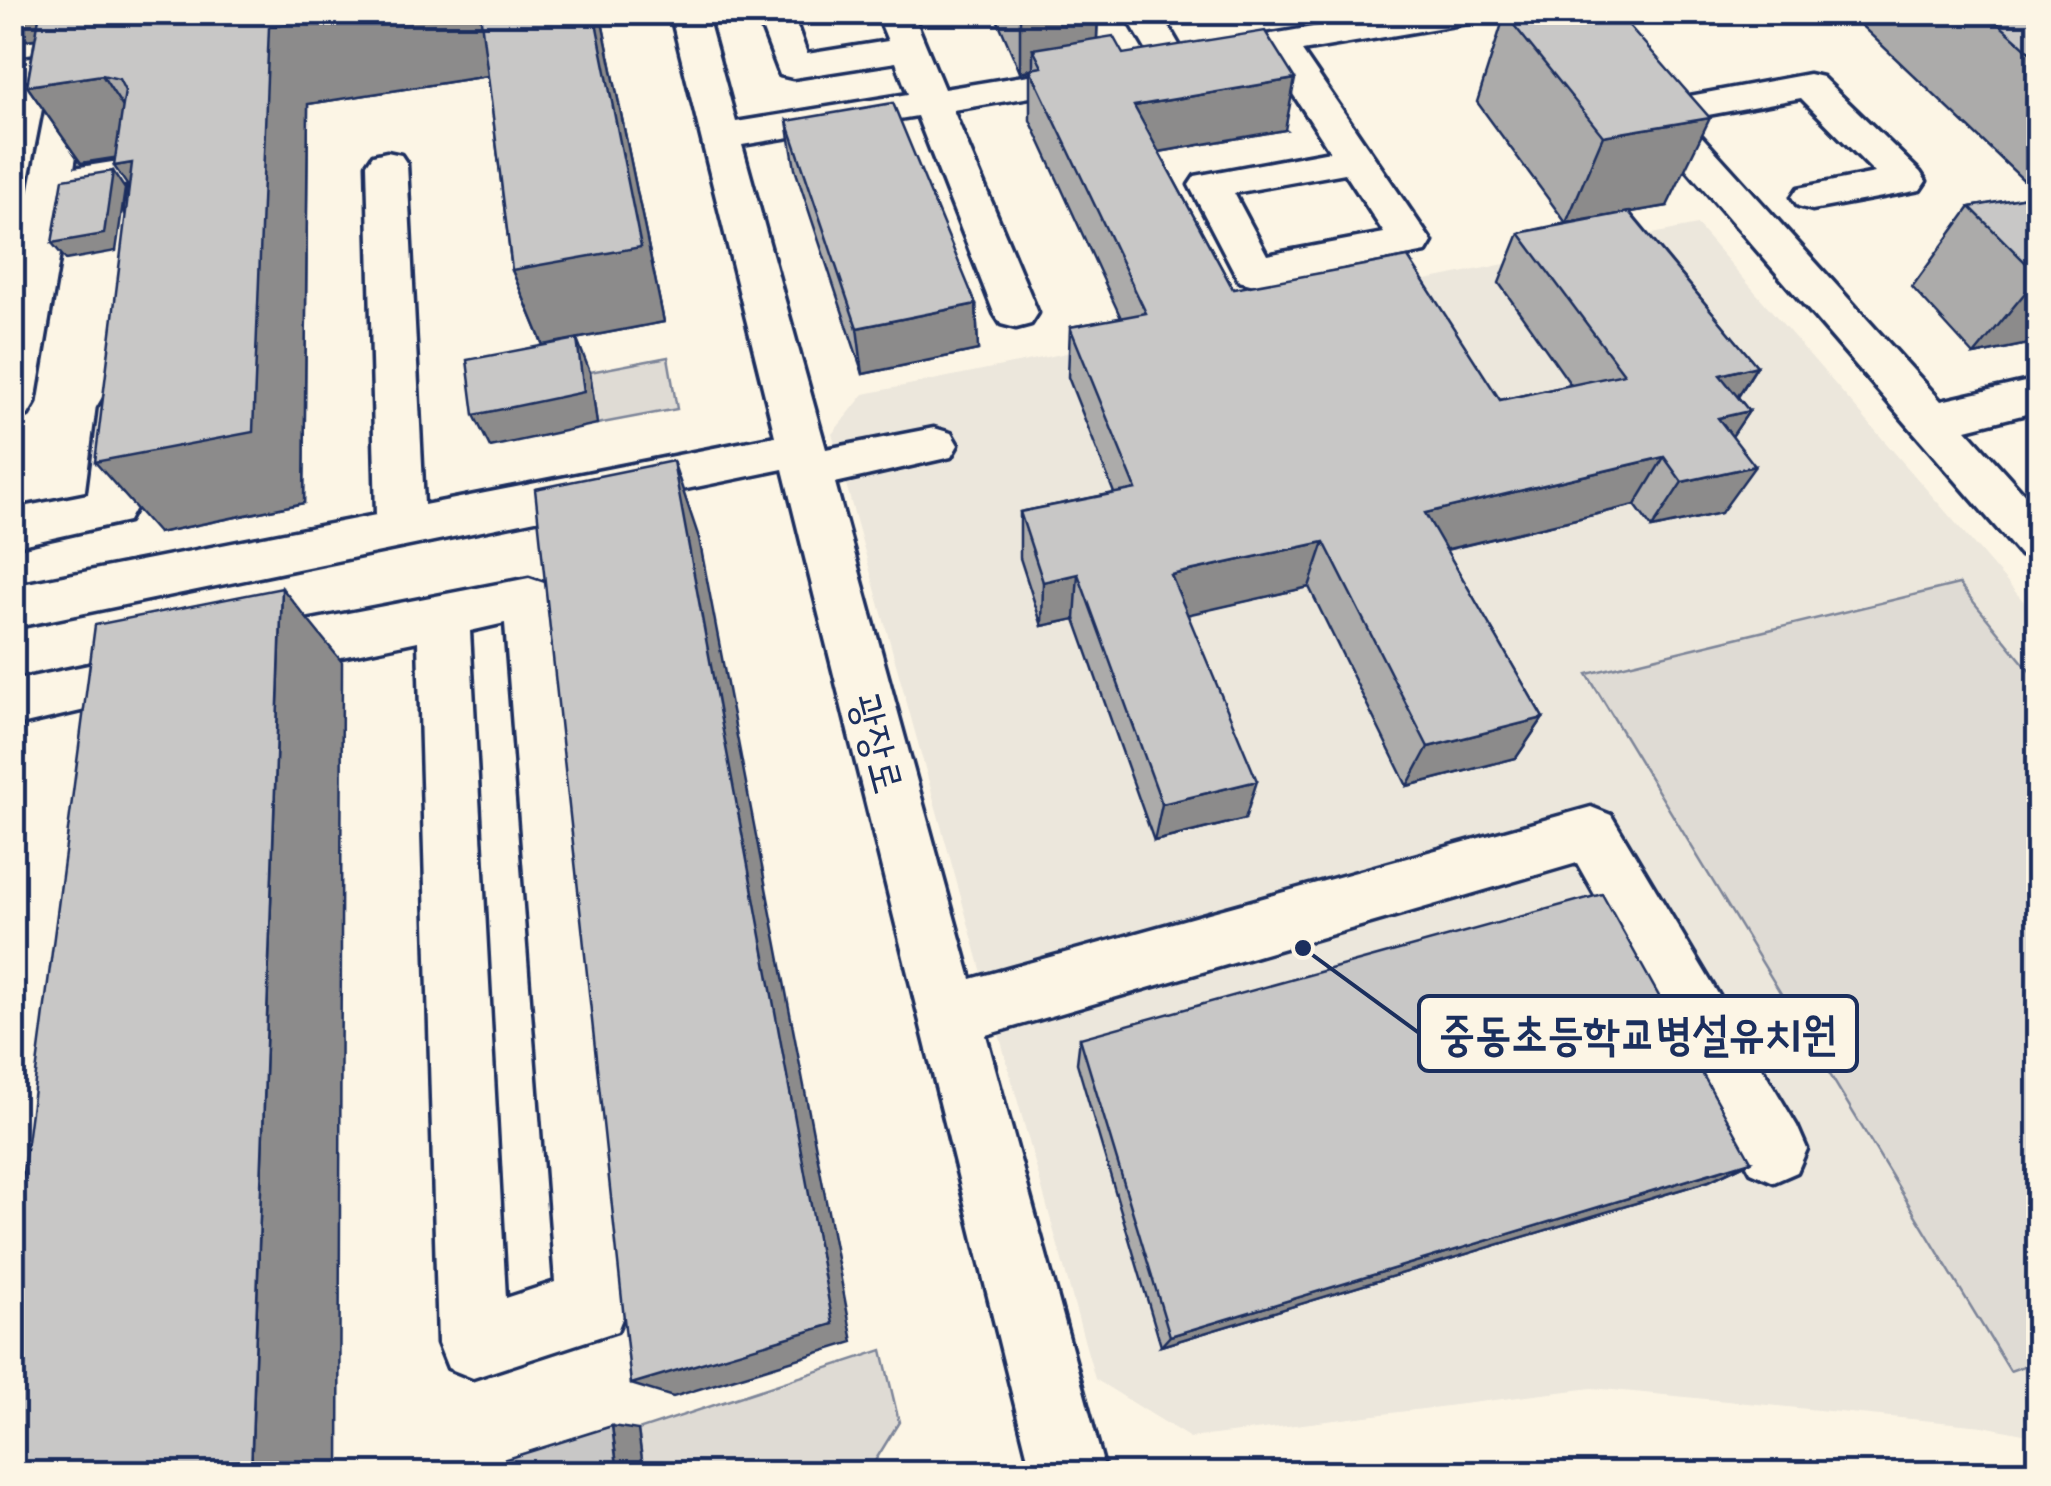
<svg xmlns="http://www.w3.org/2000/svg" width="2051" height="1486" viewBox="0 0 2051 1486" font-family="Caveat,'Poor Story',sans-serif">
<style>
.built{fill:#ece7dc}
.green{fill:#dfdbd4;stroke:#7d8599;stroke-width:2.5}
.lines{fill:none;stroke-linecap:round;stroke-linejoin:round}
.minor-casing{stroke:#1b2f5e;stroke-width:7}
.minor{fill:#fcf5e5;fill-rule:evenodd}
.wall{fill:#acabaa;stroke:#1b2f5e;stroke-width:2.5}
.shaded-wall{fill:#8c8b8b;stroke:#1b2f5e;stroke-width:2.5}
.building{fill:#c8c7c6;stroke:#1b2f5e;stroke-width:2.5}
.labels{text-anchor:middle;stroke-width:8;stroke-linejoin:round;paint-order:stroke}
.street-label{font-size:42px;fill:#1b2f5e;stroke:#fcf5e5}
.leader{fill:none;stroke:#1b2f5e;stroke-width:4}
.callout-dot{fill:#1b2f5e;stroke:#fcf5e5;stroke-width:4}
.callout{fill:#fcf5e5;stroke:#1b2f5e;stroke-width:4}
.callout-label{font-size:45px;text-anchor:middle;font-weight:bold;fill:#1b2f5e}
</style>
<rect width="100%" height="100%" fill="#fcf5e5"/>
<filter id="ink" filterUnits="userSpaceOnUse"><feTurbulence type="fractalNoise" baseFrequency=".01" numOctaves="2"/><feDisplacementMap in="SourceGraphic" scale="20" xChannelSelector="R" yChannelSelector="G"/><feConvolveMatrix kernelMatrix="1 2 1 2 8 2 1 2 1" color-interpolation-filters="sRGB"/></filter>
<g filter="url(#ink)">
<path class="built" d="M 1697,225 L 2038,618 L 2038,1437 L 1983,1426 L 1592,1388 L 1190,1438 L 1095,1379 L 832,434 L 864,394 Z"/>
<g class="green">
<path d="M 668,357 L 677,409 L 597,424 L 590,372 Z"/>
<path d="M 1959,584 L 2038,681 L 2038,1361 L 2010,1371 L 1587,674 Z"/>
<path d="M 882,1350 L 899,1422 L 867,1474 L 644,1473 L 638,1430 Z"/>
</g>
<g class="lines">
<g class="minor-casing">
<g id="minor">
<path d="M 64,12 L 100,12 L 94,47 L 116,49 L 122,57 L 116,65 L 90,70 L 74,168 L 151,156 L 165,159 C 175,174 170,204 161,219 L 146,223 L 131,219 L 125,210 L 129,184 L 70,194 L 35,403 L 28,415 L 12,419 L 12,280 L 52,76 L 12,82 L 12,60 L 56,53 Z"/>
<path d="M 670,12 L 706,12 L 736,122 L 908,94 L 896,62 L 793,78 L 780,75 L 756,12 L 792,12 L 807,54 L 888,41 L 876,12 L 912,12 L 944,89 L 1102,63 L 1115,66 L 1121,74 L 1115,82 L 1102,85 L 953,110 L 1038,313 L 1031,324 L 1016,328 L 1001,324 L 994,313 L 917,116 L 742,145 L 826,449 L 934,428 L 951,433 L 958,445 L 951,457 L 835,483 L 971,979 L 1591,807 L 1611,815 L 1797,1126 L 1807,1149 L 1797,1172 L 1774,1182 L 1751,1172 L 1577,863 L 986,1035 L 1106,1474 L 1032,1474 L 783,469 L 12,628 L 12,586 L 376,515 L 367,164 L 373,155 L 387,152 L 401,155 L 407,164 L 424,505 L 775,436 Z"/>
<path d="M 1124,12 L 1160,12 L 1185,55 L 1189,49 L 1202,46 L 1400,12 L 1485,12 L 1480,20 L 1467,23 L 1302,51 L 1432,242 L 1426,252 L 1254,285 L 1239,281 L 1189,185 L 1195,176 L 1330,151 L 1269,57 L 1202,68 L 1188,64 L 1184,70 L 1171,73 L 1158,70 ZM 1345,173 L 1384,233 L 1267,255 L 1234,193 Z"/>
<path d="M 1551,12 L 1589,12 L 1668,100 L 1809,74 L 1822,77 L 1920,172 L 1926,181 L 1920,190 L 1812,210 L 1798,206 L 1792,197 L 1798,188 L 1875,173 L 1801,98 L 1686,119 L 1941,401 L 2038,379 L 2038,411 L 1966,429 L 2038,509 L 2038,560 L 2020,555 Z"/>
<path d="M 122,392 L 138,397 L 145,409 L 135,508 L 128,521 L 12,547 L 12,509 L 88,494 L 99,409 L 106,397 Z"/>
<path d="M 529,578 L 547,584 L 555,598 L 627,1306 L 617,1331 L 473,1378 L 448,1368 L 438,1343 L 418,641 L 250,676 L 231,669 L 224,654 L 231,639 L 250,632 ZM 505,623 L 555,1282 L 506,1298 L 470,631 Z"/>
<path d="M 161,650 L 180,656 L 188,672 L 180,688 L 12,727 L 12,681 Z"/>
</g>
</g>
<use href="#minor" class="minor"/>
</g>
<g class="wall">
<path d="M 12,12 L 600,12 L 664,322 L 543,345 L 512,270 L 488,76 L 308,104 L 304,503 L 158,533 L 129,188 L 116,158 L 81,163 L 27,86 L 35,39 L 12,42 Z"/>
<path d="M 994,12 L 1098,12 L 1097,38 L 1123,54 L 1285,130 L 1159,152 L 1233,289 L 1500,400 L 1571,385 L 1499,283 L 1519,233 L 1566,223 L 1477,102 L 1505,14 L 1667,206 L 1630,212 L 1757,366 L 1738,397 L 1749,411 L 1732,436 L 1721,513 L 1652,528 L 1635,505 L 1446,550 L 1543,718 L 1516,758 L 1407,786 L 1309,587 L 1187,614 L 1245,819 L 1154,841 L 1075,619 L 1042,626 L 1020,558 L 1020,512 L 1114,493 L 1068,377 L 1070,327 L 1121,318 L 1030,120 L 1030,70 L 1020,72 Z"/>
<path d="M 1847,12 L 2038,12 L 2038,194 Z"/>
<path d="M 787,121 L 976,304 L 978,350 L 863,374 L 795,169 Z"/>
<path d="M 2038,195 L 2038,342 L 1974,355 L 1912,287 L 1970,207 Z"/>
<path d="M 1080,1038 L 1751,1161 L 1709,1181 L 1161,1346 L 1077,1063 Z"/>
</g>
<g class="shaded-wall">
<path d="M 12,12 L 63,12 L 55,36 L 12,42 Z"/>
<path d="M 365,12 L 485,12 L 507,73 L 308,104 L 304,503 L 158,533 L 95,462 L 269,27 Z"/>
<path d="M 594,12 L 600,12 L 664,322 L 543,345 L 512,270 Z"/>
<path d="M 1020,12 L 1098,12 L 1096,59 L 1033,49 L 1033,69 L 1020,72 Z"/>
<path d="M 102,75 L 152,152 L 81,163 L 27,86 Z"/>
<path d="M 1295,79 L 1285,130 L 1130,157 L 1134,106 Z"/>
<path d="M 1710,118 L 1667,206 L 1566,223 L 1603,136 Z"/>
<path d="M 132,163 L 167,243 L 114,166 Z"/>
<path d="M 113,171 L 125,189 L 116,251 L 66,260 L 52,243 Z"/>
<path d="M 2038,277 L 2038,342 L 1974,355 Z"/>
<path d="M 976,304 L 978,350 L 863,374 L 857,328 Z"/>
<path d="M 577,339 L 590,372 L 597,424 L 490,447 L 474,415 Z"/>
<path d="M 1757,366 L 1726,415 L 1720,375 Z"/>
<path d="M 1749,411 L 1717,459 L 1718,418 Z"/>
<path d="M 1664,457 L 1635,505 L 1406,559 L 1425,513 Z"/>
<path d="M 673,461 L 699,538 L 853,1342 L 673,1397 L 631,1384 Z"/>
<path d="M 1755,466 L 1721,513 L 1652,528 L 1682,482 Z"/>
<path d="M 1324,542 L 1309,587 L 1164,620 L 1171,575 Z"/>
<path d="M 1078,574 L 1075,619 L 1042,626 L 1043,582 Z"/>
<path d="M 282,588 L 342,662 L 339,1474 L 251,1474 Z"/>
<path d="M 1543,718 L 1516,758 L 1407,786 L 1428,747 Z"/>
<path d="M 1257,781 L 1245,819 L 1154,841 L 1162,804 Z"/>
<path d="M 1751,1161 L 1709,1181 L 1161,1346 L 1170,1336 Z"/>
<path d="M 612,1426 L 638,1430 L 644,1474 L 618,1474 Z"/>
</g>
<g class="building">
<path d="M 40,12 L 365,12 L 269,27 L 253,432 L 95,462 L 132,163 L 114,166 L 125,91 L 119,79 L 102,75 L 27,86 Z"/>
<path d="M 480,12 L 594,12 L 641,247 L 512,270 Z"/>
<path d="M 1513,12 L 1617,12 L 1710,118 L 1603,136 L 1505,14 Z"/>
<path d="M 1985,12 L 2038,12 L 2038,59 Z"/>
<path d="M 1265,31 L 1295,79 L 1134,106 L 1233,289 L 1408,257 L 1500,400 L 1624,374 L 1519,233 L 1629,212 L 1757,366 L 1720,375 L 1749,411 L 1718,418 L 1755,466 L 1682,482 L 1664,457 L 1425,513 L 1543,718 L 1428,747 L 1324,542 L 1171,575 L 1257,781 L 1162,804 L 1078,574 L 1043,582 L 1020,512 L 1136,489 L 1070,327 L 1146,313 L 1030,69 L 1042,67 L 1033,49 L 1113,36 L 1123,54 Z"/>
<path d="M 893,103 L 976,304 L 857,328 L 787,121 Z"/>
<path d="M 113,171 L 104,234 L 52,243 L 63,179 Z"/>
<path d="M 2038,195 L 2038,275 L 1970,207 Z"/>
<path d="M 577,339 L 584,392 L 474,415 L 467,360 Z"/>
<path d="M 673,461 L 833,1324 L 631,1384 L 535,489 Z"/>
<path d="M 282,588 L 251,1474 L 12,1474 L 12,1256 L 95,625 Z"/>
<path d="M 1602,894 L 1751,1161 L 1170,1336 L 1080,1038 Z"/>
<path d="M 612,1426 L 618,1474 L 458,1474 Z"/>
</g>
</g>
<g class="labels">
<g class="street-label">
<text transform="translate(878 743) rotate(75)" y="15">광장로</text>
</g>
</g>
<path class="leader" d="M1303 948L1419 1033"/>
<circle class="callout-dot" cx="1303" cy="948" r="10"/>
<rect class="callout" x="1419" y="996" width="438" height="75" rx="10"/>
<g class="callout-label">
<text x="1638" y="1049">중동초등학교병설유치원</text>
</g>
<rect width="2051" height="1486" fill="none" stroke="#fcf5e5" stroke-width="50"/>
<rect x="25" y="25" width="2001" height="1436" fill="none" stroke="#1b2f5e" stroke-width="4" filter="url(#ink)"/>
</svg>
